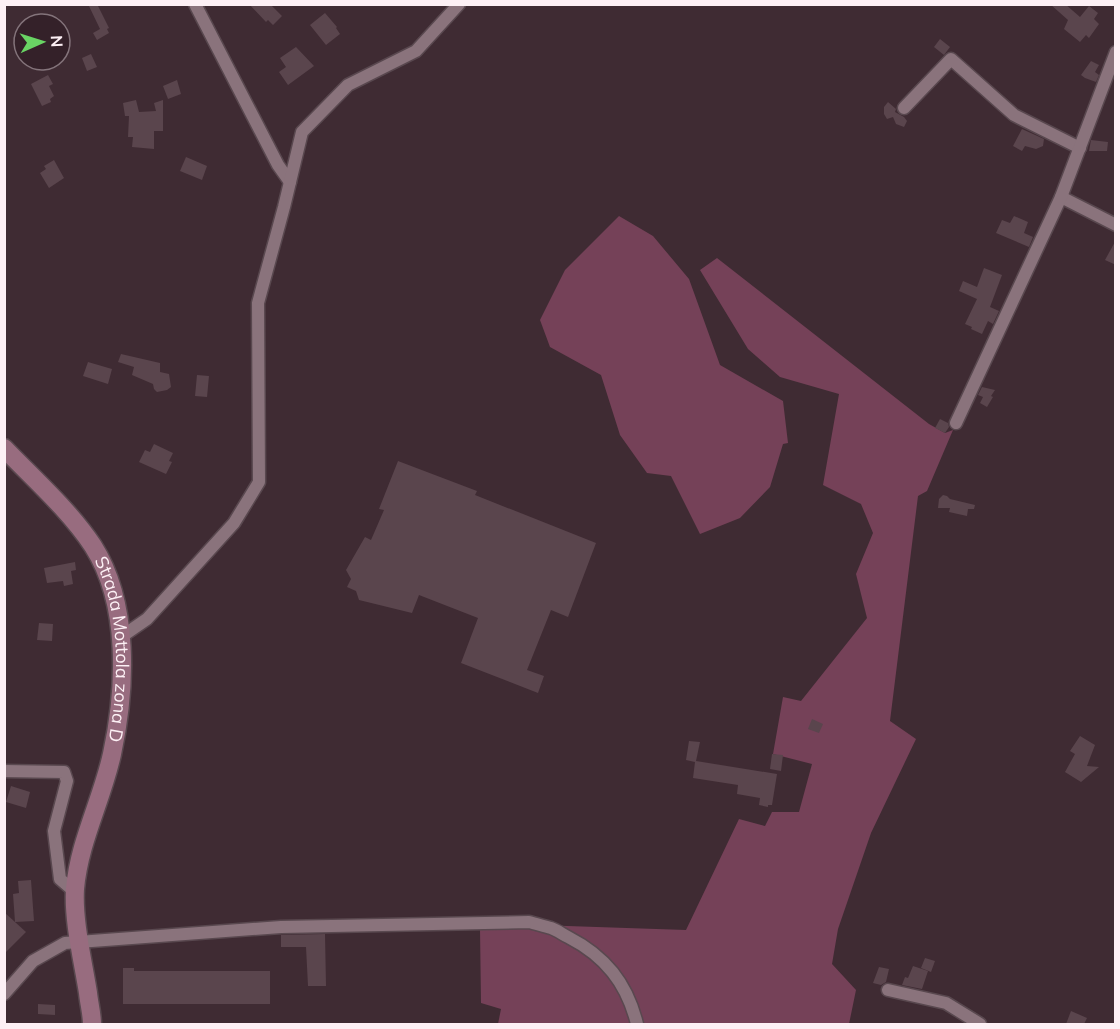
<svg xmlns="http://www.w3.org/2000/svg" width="1120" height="1029" viewBox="0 0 1120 1029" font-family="Mulish,sans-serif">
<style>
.green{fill:#754158}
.building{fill:#5a454d}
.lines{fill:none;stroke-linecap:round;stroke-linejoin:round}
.street-casing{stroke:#59484f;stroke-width:15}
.secondary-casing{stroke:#59484f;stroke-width:21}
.street{stroke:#8a737c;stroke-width:12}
.secondary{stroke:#986c7f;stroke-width:18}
.labels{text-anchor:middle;stroke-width:5;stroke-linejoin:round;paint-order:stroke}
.street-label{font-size:18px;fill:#fdf0f5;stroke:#342129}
</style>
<rect width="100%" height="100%" fill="#3f2b33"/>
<g class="green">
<path d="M 619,216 L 653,236 L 689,279 L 720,365 L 783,401 L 788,443 L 783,444 L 770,487 L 740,518 L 700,534 L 671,476 L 647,473 L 620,435 L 601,375 L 550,347 L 540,320 L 565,270 Z"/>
<path d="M 717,258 L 929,424 L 945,433 L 953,430 L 927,491 L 918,496 L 890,721 L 916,739 L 871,833 L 838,929 L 832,964 L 856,990 L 849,1024 L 498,1024 L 501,1009 L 481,1003 L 480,929 L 474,923 L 686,930 L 739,819 L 765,826 L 772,812 L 799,812 L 812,764 L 773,754 L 783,697 L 801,701 L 867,618 L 856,574 L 873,533 L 861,504 L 823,485 L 839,394 L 780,377 L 748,349 L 700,270 Z"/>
</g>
<g class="building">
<path d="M 88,4 L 97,4 L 109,28 L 107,29 L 109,33 L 97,40 L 93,33 L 100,29 Z"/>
<path d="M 249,4 L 270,4 L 282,16 L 273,25 L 268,20 L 266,22 Z"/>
<path d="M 1050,4 L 1065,4 L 1080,17 L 1089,6 L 1098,13 L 1094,19 L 1099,24 L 1089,38 L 1086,35 L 1080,42 L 1064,29 L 1068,20 Z"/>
<path d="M 325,13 L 337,27 L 336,28 L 340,34 L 326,45 L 310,25 Z"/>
<path d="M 940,39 L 950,47 L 944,55 L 934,47 Z"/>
<path d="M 296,47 L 314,66 L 288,85 L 279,72 L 286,67 L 280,58 Z"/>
<path d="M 91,54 L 97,67 L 87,71 L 82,58 Z"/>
<path d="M 1091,61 L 1099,65 L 1095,72 L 1099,75 L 1096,82 L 1085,78 L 1081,75 Z"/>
<path d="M 48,75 L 53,84 L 49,86 L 54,96 L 50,99 L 51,102 L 42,106 L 31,84 Z"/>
<path d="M 177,80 L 181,94 L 168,99 L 163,86 Z"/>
<path d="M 136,100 L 139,112 L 156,111 L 154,103 L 163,100 L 163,131 L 154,131 L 154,149 L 132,147 L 133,137 L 128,137 L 129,116 L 125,116 L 123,103 Z"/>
<path d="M 888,102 L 896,109 L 895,112 L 904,117 L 907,121 L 904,127 L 896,124 L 893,117 L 887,119 L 884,114 L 884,107 Z"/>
<path d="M 1022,129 L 1044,139 L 1043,146 L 1036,149 L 1025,146 L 1022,151 L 1013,146 Z"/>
<path d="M 1091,140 L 1108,142 L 1107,151 L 1089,151 Z"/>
<path d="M 186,157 L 207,166 L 202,180 L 180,171 Z"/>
<path d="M 54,160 L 64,178 L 49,188 L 40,173 L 46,169 L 44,166 Z"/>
<path d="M 1014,216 L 1028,222 L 1024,233 L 1033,237 L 1029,247 L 996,233 L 1002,220 L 1010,223 Z"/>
<path d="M 1116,240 L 1116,265 L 1105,260 Z"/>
<path d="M 984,268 L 1002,275 L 990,307 L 999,311 L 993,324 L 988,321 L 982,334 L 971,329 L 972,327 L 965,324 L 977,299 L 959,291 L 963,281 L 977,287 Z"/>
<path d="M 121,354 L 160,363 L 160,372 L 169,374 L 171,387 L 167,390 L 157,392 L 154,389 L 153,384 L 132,375 L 134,367 L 118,362 Z"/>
<path d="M 88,362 L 112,369 L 108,384 L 83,376 Z"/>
<path d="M 197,375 L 209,376 L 207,397 L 195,396 Z"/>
<path d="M 982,387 L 995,390 L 991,396 L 993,397 L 987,407 L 980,403 L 983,397 L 978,395 Z"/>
<path d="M 940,419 L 948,423 L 949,427 L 945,433 L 935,428 Z"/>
<path d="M 154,444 L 173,453 L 169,461 L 172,462 L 166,474 L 139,462 L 145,450 L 150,452 Z"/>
<path d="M 398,461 L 477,491 L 475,495 L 596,543 L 568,617 L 551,610 L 527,670 L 544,676 L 538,693 L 461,663 L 478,618 L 419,595 L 412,613 L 359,600 L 356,591 L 347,587 L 351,579 L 346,570 L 365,537 L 371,540 L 384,510 L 379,509 Z"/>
<path d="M 943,495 L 947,496 L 950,499 L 975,505 L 974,509 L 968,509 L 967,516 L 949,512 L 950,508 L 938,508 L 939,499 Z"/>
<path d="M 75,562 L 76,570 L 71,571 L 73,584 L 64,586 L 63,581 L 47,583 L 44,568 Z"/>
<path d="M 39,623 L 53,624 L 52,641 L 37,640 Z"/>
<path d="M 812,719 L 823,724 L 819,733 L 808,729 Z"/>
<path d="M 1080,736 L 1095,745 L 1087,766 L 1099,767 L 1081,782 L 1065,772 L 1075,754 L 1070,751 Z"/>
<path d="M 689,741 L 700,742 L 696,761 L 777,774 L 772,805 L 768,805 L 768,807 L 759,805 L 760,798 L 737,794 L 738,785 L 693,778 L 695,762 L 686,760 Z"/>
<path d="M 772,754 L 783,755 L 781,771 L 770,769 Z"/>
<path d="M 11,786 L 30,792 L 26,808 L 6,802 Z"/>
<path d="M 31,880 L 34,921 L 15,922 L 13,894 L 19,893 L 18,881 Z"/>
<path d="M 4,912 L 26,932 L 4,954 Z"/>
<path d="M 325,934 L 326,986 L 308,986 L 306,947 L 281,947 L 281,935 Z"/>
<path d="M 925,958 L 935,961 L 931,972 L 921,968 Z"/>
<path d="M 913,966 L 928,971 L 922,989 L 902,985 L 905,977 L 908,978 Z"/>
<path d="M 879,967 L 889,969 L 886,982 L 881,985 L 873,983 Z"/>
<path d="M 123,968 L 134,968 L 134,971 L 270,971 L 270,1004 L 123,1004 Z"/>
<path d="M 38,1004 L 55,1005 L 55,1015 L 38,1014 Z"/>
<path d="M 1071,1011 L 1087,1018 L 1084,1024 L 1066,1024 Z"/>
</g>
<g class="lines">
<g class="street-casing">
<g id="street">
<path d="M 195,4 L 278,165 L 290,182"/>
<path d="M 904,108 L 951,59 L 1014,115 L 1080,148"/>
<path d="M 1061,197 L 1116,225"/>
<path d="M 956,423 L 1061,197 L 1116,52"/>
<path d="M 121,637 L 147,619 L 234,523 L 259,482 L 258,303 L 284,207 L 302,132 L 348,85 L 416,51 L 459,4"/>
<path d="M 4,771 L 64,772 L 67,781 L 54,831 L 60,879 L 75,892"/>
<path d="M 888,990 L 946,1003 L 980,1024"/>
<path d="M 4,994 L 33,961 L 65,943 L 281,927 L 529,922 C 536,924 544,926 551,928 C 557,930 562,934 568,937 C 605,956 627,983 637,1024"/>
</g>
</g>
<g class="secondary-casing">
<g id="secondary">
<path id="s1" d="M 4,448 C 35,480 69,510 93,546 C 130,604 126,689 112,754 C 102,800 79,842 75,889 C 73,921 83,961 88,993 C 89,1003 92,1014 92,1024"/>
</g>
</g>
<use href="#street" class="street"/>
<use href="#secondary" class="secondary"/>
</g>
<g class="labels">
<g class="street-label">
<text dy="6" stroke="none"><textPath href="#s1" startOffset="240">Strada Mottola zona D</textPath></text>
</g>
</g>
<rect width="1120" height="1029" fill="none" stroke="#fdf0f5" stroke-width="12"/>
<g transform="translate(42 42) rotate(87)"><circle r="28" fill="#342129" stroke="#84747b" stroke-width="1.5"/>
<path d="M0-4.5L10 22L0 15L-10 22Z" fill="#69d464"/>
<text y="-9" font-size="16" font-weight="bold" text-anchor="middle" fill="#fdf0f5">N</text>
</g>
</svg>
